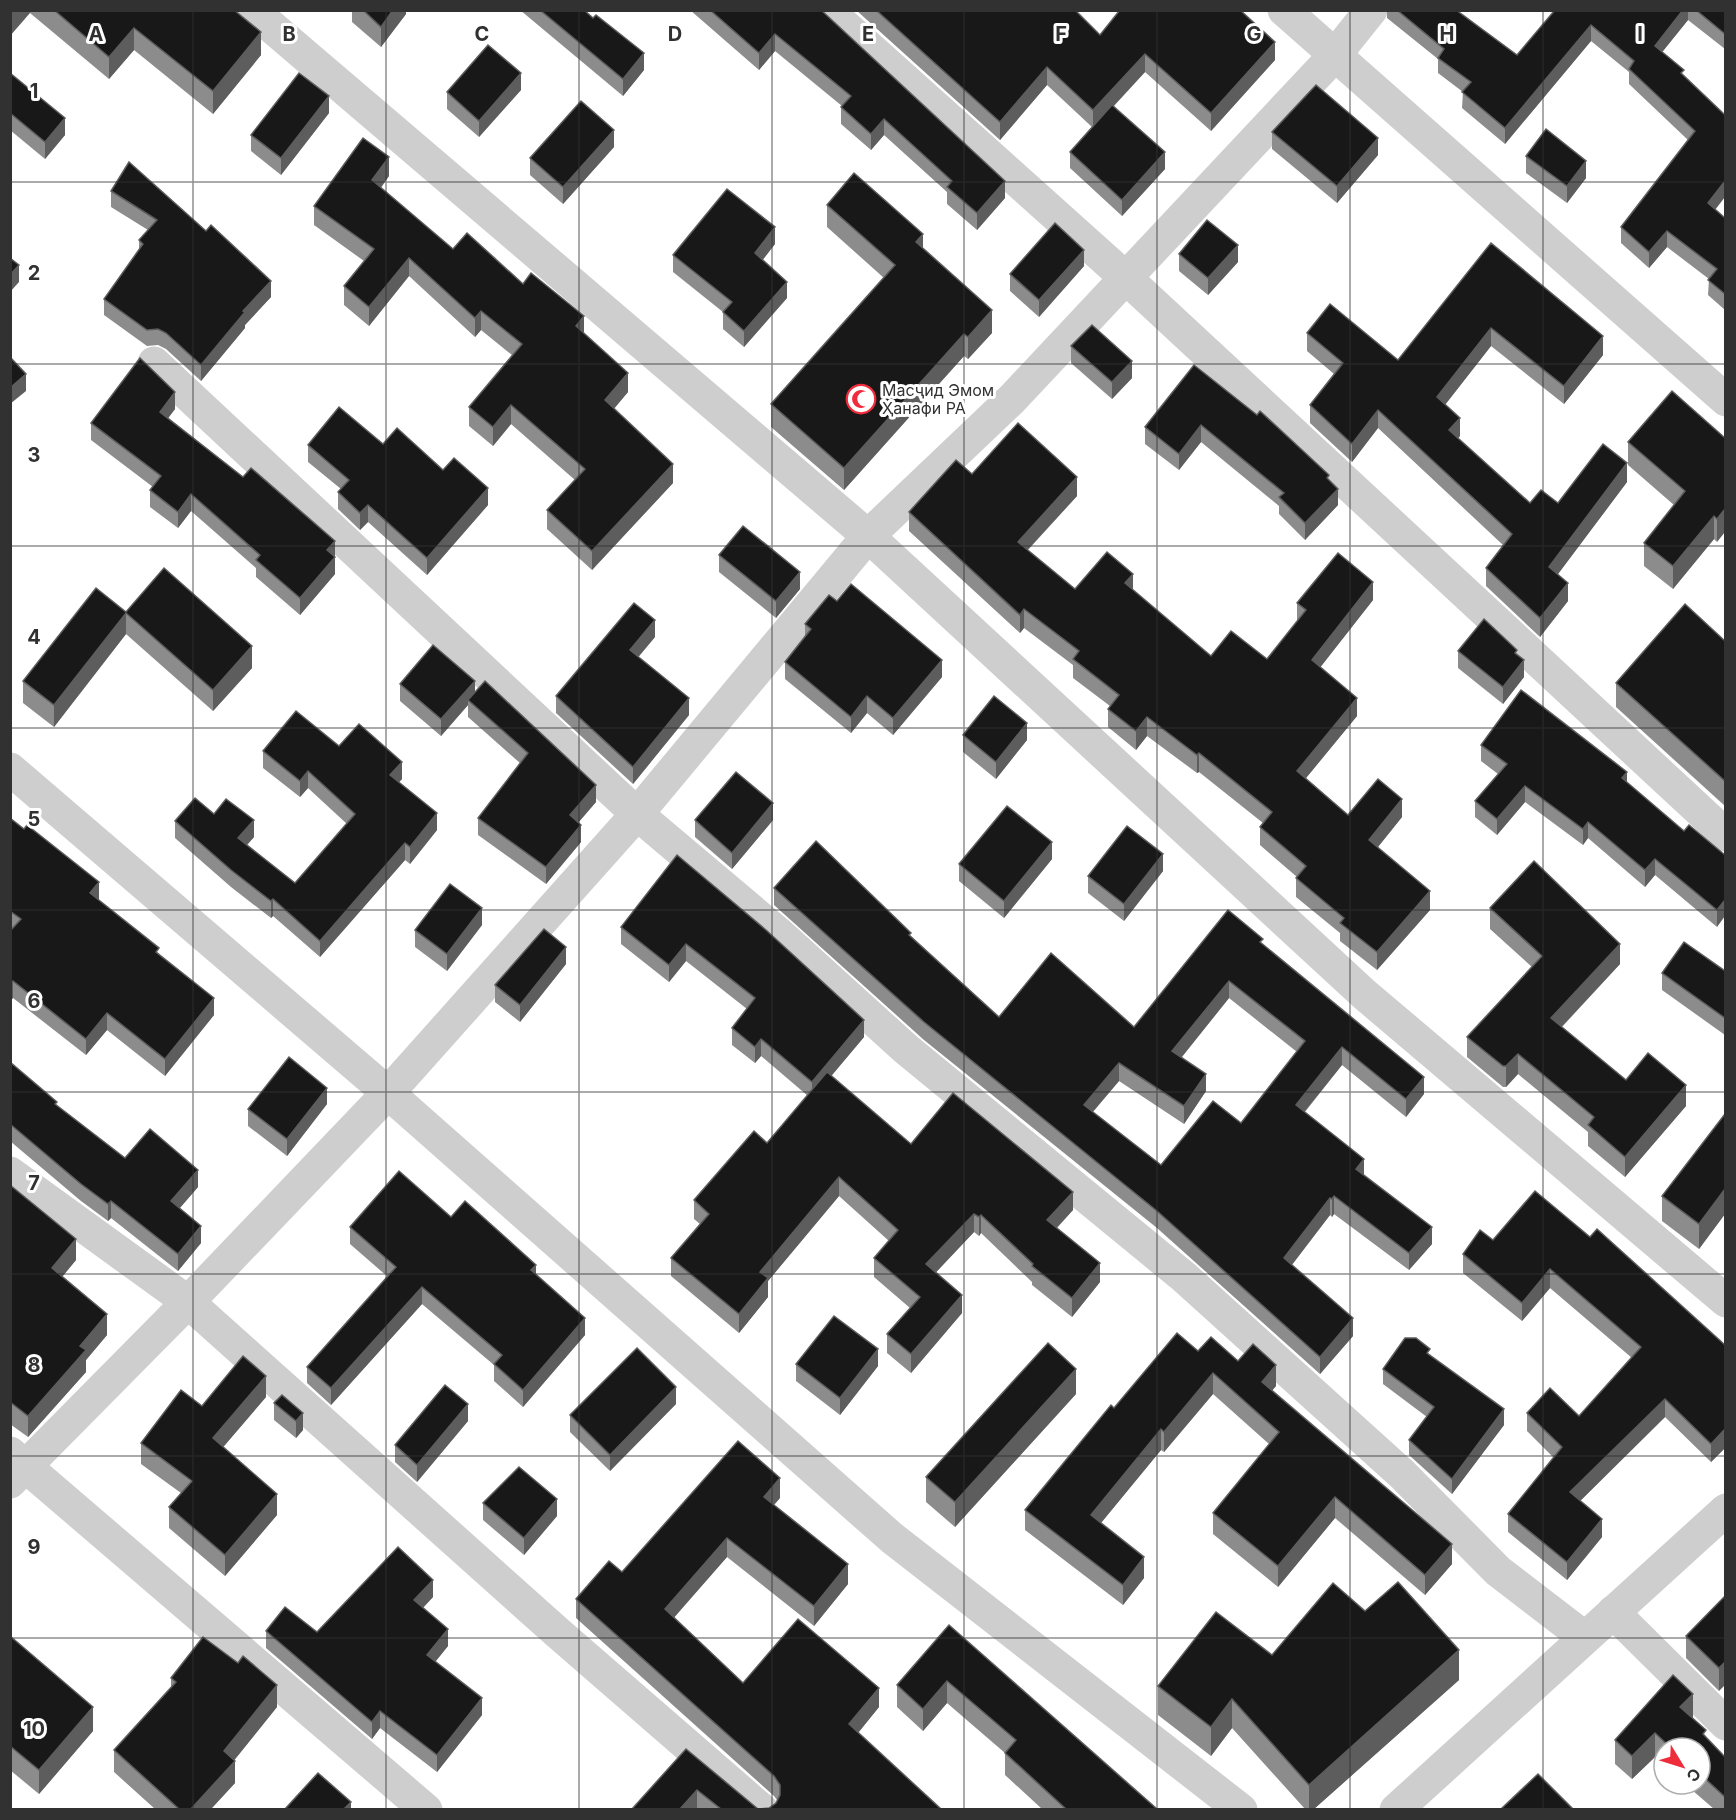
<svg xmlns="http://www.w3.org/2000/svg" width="1736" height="1820" viewBox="0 0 1736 1820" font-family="Inter,sans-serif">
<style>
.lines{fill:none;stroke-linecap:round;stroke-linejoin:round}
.minor{stroke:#cecece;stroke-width:33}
.wall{fill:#8c8c8c;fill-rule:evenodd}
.shaded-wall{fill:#5d5d5d}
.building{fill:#181818;stroke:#5d5d5d;stroke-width:1.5;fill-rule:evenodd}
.grid{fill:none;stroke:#313131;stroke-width:1.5;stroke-opacity:0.55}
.labels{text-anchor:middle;stroke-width:6;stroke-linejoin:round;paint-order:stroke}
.poi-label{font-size:16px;fill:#313131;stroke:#fff;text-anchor:start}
.grid-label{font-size:20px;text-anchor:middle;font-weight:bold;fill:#313131;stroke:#fff;stroke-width:6;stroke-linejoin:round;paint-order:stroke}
</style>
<rect width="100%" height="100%" fill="#fff"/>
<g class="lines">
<g class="minor">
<path d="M 252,10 L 868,536 L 1364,994 L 1726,1301"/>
<path d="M 827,10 L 1127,279 L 1726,835"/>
<path d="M 1284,10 L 1726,400"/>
<path d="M 154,363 L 637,814 L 778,933 L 906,1049 L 1184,1277 L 1402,1474 L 1498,1571 L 1584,1637"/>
<path d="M 10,769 L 388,1093 L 892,1538 L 1241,1810"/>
<path d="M 10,1173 L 188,1302 L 558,1633 L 762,1810"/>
<path d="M 10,1453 L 426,1810"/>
<path d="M 10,1482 L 188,1302 L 388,1093 L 637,814 L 868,536 L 1012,399 L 1335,55 L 1371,10"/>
<path d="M 1613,1612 L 1726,1724"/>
<path d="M 1396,1810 L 1726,1510"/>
</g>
</g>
<g class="wall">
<path d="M 10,10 L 234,10 L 261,55 L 213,114 L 134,50 L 109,79 L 30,13 Z"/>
<path d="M 352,10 L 406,10 L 406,14 L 381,47 L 352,22 Z"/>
<path d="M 520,10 L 584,10 L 593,18 L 644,70 L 623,96 Z"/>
<path d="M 690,10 L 821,10 L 1005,198 L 977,230 L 947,204 L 947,192 L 884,135 L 871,150 L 841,124 L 841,107 L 842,106 L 775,51 L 759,70 Z"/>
<path d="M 856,10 L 964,10 L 965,11 L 1100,35 L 1275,60 L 1211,131 L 1145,72 L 1114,106 L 1165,169 L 1122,216 L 1070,168 L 1070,152 L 1092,127 L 1047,85 L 1000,140 Z"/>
<path d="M 1387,10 L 1456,10 L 1517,55 L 1555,10 L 1725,10 L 1725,49 L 1688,20 L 1662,52 L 1684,76 L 1715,210 L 1725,218 L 1725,310 L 1708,295 L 1709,279 L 1667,247 L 1649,268 L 1621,243 L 1621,227 L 1688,140 L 1629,84 L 1629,72 L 1591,41 L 1505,144 L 1462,108 L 1463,92 L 1438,73 L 1438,59 L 1387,18 Z"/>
<path d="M 10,73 L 65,135 L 45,159 L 10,130 Z"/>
<path d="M 521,90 L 479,137 L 447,109 L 447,92 Z"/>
<path d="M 329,113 L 281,175 L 251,151 L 251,135 Z"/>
<path d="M 1272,132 L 1378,155 L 1337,203 L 1272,149 Z"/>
<path d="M 614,147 L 563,204 L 530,175 L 530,158 Z"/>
<path d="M 1526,156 L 1586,178 L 1567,203 L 1526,173 Z"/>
<path d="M 129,162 L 271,297 L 245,325 L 245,328 L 201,381 L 166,349 L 158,345 L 147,346 L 104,315 L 104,299 L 139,250 L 139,240 L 148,230 L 111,207 L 111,191 Z"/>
<path d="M 389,176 L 381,188 L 453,249 L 523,284 L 584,334 L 628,392 L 614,409 L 673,483 L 592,570 L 547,529 L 547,510 L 575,480 L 511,424 L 493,446 L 469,426 L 469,407 L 512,355 L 481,330 L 475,337 L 409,276 L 369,326 L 344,305 L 344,286 L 364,261 L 314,225 L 314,206 Z"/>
<path d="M 827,205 L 923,249 L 992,333 L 968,359 L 964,356 L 844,490 L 771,427 L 771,404 L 884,278 L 827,227 Z"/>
<path d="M 1491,243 L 1603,355 L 1564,404 L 1491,346 L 1445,405 L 1460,436 L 1458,438 L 1530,503 L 1558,503 L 1627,482 L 1558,574 L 1568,601 L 1540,637 L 1486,586 L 1486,568 L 1503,545 L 1378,428 L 1352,462 L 1310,423 L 1310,405 L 1334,374 L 1307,351 L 1307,333 L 1398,360 Z"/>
<path d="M 775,244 L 762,260 L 787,298 L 744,347 L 723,329 L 723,312 L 673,272 L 673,255 Z"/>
<path d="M 1179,254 L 1238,262 L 1208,295 L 1179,271 Z"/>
<path d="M 1084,266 L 1039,317 L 1010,291 L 1010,274 Z"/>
<path d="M 1071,346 L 1132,378 L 1112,399 L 1071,363 Z"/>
<path d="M 1194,365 L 1329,480 L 1338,505 L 1305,540 L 1279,514 L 1279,506 L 1201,442 L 1179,470 L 1145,444 L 1145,427 Z"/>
<path d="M 175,409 L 168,418 L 243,477 L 335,541 L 335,574 L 300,615 L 256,577 L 256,568 L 191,511 L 178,528 L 150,507 L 150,490 L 153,487 L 91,440 L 91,423 Z"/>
<path d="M 1725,438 L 1717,542 L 1714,539 L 1673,589 L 1644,566 L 1644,543 L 1674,505 L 1628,465 L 1628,442 Z"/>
<path d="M 383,444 L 443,470 L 488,505 L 427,575 L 368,522 L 360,530 L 338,509 L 338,492 L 341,489 L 308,462 L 308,445 Z"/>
<path d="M 972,474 L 1077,496 L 1028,550 L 1075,589 L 1133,590 L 1211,656 L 1267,659 L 1297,621 L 1297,603 L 1373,600 L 1320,667 L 1357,716 L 1306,778 L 1348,815 L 1402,817 L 1378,847 L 1430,910 L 1377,970 L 1340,941 L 1340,933 L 1296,897 L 1296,878 L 1297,877 L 1260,845 L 1260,827 L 1263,823 L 1199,772 L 1197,773 L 1147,736 L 1136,750 L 1108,727 L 1108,709 L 1110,706 L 1073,678 L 1073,665 L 1024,628 L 1020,633 L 909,531 L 909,512 Z"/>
<path d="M 719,555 L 800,589 L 776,618 L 719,572 Z"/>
<path d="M 837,601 L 942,677 L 893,735 L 867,713 L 851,733 L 785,679 L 785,662 L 805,637 L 805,624 Z"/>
<path d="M 126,612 L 252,668 L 213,711 L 126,634 L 54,727 L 23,703 L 23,681 Z"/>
<path d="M 655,637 L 638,657 L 689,715 L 633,784 L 556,713 L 556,696 Z"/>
<path d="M 1725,641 L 1725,806 L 1616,707 L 1616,683 Z"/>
<path d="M 1458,651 L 1517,655 L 1524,677 L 1503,704 L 1458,668 Z"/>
<path d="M 400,684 L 475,693 L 596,802 L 578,823 L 581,842 L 546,884 L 478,835 L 478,818 L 520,763 L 468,717 L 468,705 L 441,736 L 400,701 Z"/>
<path d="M 963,735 L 1027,740 L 996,779 L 963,752 Z"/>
<path d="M 1481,745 L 1627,782 L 1684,831 L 1725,855 L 1717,927 L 1655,875 L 1645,887 L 1588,838 L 1583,845 L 1525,802 L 1497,835 L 1475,817 L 1475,801 L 1498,774 L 1481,761 Z"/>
<path d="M 339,746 L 402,779 L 399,782 L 437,830 L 410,864 L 405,860 L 320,957 L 273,916 L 271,918 L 231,887 L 175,838 L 175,821 L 214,814 L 254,837 L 247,845 L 295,883 L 347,824 L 308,788 L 300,797 L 263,768 L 263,751 Z"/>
<path d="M 10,818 L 99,899 L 99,900 L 159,954 L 214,1015 L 165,1076 L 107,1030 L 86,1055 L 13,998 L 10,1001 L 10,931 L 12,929 L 10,927 Z"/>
<path d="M 695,820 L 773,820 L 732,869 L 695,837 Z"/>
<path d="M 677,855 L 864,1037 L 831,1076 L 911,1144 L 1073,1210 L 1057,1228 L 1100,1282 L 1072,1317 L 1032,1285 L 1032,1282 L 981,1233 L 979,1236 L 974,1232 L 936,1272 L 962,1313 L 911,1373 L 887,1353 L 887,1334 L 910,1308 L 874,1277 L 874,1258 L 889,1241 L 839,1196 L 768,1281 L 768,1297 L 739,1333 L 671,1276 L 671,1258 L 700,1224 L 694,1219 L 694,1200 L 767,1143 L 808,1096 L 761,1056 L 755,1063 L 732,1045 L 732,1028 L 747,1009 L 686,961 L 669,982 L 621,944 L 621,927 Z"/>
<path d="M 1052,859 L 1004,918 L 959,881 L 959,864 Z"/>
<path d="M 1163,871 L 1124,921 L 1088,893 L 1088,876 Z"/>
<path d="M 774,888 L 911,936 L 999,1017 L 1134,1027 L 1263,944 L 1424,1094 L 1406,1117 L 1342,1065 L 1305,1112 L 1364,1175 L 1432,1244 L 1409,1270 L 1334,1214 L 1332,1217 L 1330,1215 L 1292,1265 L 1353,1336 L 1320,1374 L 1157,1228 L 924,1040 L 774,905 ZM 1229,998 L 1297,1052 L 1241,1123 L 1161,1165 L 1093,1112 L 1119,1081 L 1184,1124 L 1206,1091 L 1182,1057 Z"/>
<path d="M 1490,908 L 1620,964 L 1562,1027 L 1626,1080 L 1686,1106 L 1625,1177 L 1588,1146 L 1588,1132 L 1518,1074 L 1506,1087 L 1503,1087 L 1467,1057 L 1467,1037 L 1532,967 L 1490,929 Z"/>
<path d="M 482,925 L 447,971 L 415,947 L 415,930 Z"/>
<path d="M 566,964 L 520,1022 L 495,1002 L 495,985 Z"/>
<path d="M 1725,971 L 1725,1035 L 1662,990 L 1662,973 Z"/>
<path d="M 10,1062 L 57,1106 L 125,1158 L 198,1187 L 180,1208 L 201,1243 L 178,1271 L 111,1218 L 108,1221 L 81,1201 L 10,1141 Z"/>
<path d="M 327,1104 L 287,1156 L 248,1126 L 248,1109 Z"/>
<path d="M 1725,1114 L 1725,1214 L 1699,1249 L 1662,1221 L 1662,1196 Z"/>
<path d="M 10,1185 L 76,1260 L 62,1277 L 107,1335 L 86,1360 L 86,1372 L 28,1437 L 10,1424 Z"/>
<path d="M 451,1217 L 536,1274 L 585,1335 L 523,1407 L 494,1381 L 494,1365 L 422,1304 L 331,1405 L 307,1383 L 307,1367 L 388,1277 L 350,1244 L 350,1227 Z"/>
<path d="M 1590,1237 L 1725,1345 L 1725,1448 L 1711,1462 L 1665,1417 L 1580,1501 L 1602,1537 L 1567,1580 L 1508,1532 L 1508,1514 L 1554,1458 L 1527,1431 L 1527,1413 L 1579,1416 L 1632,1358 L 1550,1288 L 1522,1321 L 1463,1273 L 1463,1254 L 1493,1240 Z"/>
<path d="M 1198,1351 L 1238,1361 L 1276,1386 L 1272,1390 L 1452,1564 L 1425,1595 L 1335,1518 L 1278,1587 L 1213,1534 L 1213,1513 L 1269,1444 L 1213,1394 L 1164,1452 L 1161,1450 L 1101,1523 L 1144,1578 L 1123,1605 L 1025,1530 L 1025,1510 L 1114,1408 Z"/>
<path d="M 1430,1355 L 1504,1425 L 1452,1494 L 1409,1455 L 1409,1440 L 1427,1417 L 1383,1384 L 1383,1369 Z"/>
<path d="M 796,1364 L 878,1366 L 840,1415 L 796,1381 Z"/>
<path d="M 1076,1394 L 955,1527 L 926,1502 L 926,1477 Z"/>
<path d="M 282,1395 L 303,1430 L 296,1438 L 274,1420 L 274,1403 Z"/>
<path d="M 266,1397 L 223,1447 L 277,1515 L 225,1576 L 169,1528 L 169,1507 L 181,1493 L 141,1464 L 141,1443 L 202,1406 Z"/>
<path d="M 676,1404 L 610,1471 L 570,1432 L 570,1415 Z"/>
<path d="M 468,1421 L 417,1482 L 395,1462 L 395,1445 Z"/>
<path d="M 780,1498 L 774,1505 L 848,1584 L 814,1626 L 727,1557 L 674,1617 L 743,1683 L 879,1707 L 858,1733 L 941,1809 L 632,1809 L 686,1749 L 758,1809 L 769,1808 L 776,1803 L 777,1800 L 774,1796 L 576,1618 L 576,1599 L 622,1572 Z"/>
<path d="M 483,1503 L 557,1516 L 524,1555 L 483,1520 Z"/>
<path d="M 1725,1596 L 1719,1691 L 1686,1658 L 1686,1636 Z"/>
<path d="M 433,1597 L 423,1608 L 448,1646 L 435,1662 L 482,1715 L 437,1772 L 380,1728 L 372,1739 L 266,1648 L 266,1631 L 317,1632 Z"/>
<path d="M 1365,1611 L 1459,1680 L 1314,1809 L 1305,1809 L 1232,1728 L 1211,1756 L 1158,1715 L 1158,1686 L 1272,1655 Z"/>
<path d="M 949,1625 L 1157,1809 L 1042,1809 L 1005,1775 L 1005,1753 L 947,1703 L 923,1731 L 897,1707 L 897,1685 Z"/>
<path d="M 10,1636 L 93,1731 L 39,1794 L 10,1770 Z"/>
<path d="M 171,1678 L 277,1707 L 234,1760 L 235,1783 L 211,1809 L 155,1809 L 114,1772 L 114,1750 L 171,1687 Z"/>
<path d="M 1693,1718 L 1706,1737 L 1725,1757 L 1725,1809 L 1714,1809 L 1685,1784 L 1700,1784 L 1700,1748 L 1664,1748 L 1664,1765 L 1655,1757 L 1632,1779 L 1615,1764 L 1615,1740 Z"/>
</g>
<g class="shaded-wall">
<path d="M 13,10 L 30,10 L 30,13 L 10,36 L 10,13 Z"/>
<path d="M 393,10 L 406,10 L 406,14 L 381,47 L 381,27 Z"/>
<path d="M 1683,10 L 1688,10 L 1688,20 L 1655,61 L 1655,46 Z"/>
<path d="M 1591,25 L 1591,41 L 1505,144 L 1505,128 Z"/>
<path d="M 134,28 L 134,50 L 109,79 L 109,57 Z"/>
<path d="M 261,32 L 261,55 L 213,114 L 213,91 Z"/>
<path d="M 775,34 L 775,51 L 759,70 L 759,53 Z"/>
<path d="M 1275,42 L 1275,60 L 1211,131 L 1211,113 Z"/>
<path d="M 644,53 L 644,70 L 623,96 L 623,79 Z"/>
<path d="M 1145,54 L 1145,72 L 1093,128 L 1093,110 Z"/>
<path d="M 1047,67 L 1047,85 L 1000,140 L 1000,122 Z"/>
<path d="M 521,73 L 521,90 L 479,137 L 479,121 Z"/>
<path d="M 329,96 L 329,113 L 281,175 L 281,158 Z"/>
<path d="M 65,118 L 65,135 L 45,159 L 45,142 Z"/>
<path d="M 884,119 L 884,135 L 871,150 L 871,134 Z"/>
<path d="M 614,130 L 614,147 L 563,204 L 563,187 Z"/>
<path d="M 1378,138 L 1378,155 L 1337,203 L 1337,186 Z"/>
<path d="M 1165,152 L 1165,169 L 1122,216 L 1122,200 Z"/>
<path d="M 389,157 L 389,176 L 372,199 L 372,180 Z"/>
<path d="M 1586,161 L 1586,178 L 1567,203 L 1567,186 Z"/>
<path d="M 1005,181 L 1005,198 L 977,230 L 977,213 Z"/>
<path d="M 1725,181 L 1725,197 L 1708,219 L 1708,203 Z"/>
<path d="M 775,227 L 775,244 L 755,270 L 755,253 Z"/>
<path d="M 1667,231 L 1667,247 L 1649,268 L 1649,252 Z"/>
<path d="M 923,234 L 923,257 L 916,242 Z"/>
<path d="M 1238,245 L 1238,262 L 1208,295 L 1208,278 Z"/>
<path d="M 1084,250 L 1084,266 L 1039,317 L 1039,300 Z"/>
<path d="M 409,258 L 409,276 L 369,326 L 369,307 Z"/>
<path d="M 19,265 L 19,282 L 10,292 L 10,275 Z"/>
<path d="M 271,281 L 271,297 L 245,325 L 245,328 L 201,381 L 201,365 L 243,311 Z"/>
<path d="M 787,282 L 787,298 L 744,347 L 744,331 Z"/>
<path d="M 992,310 L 992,333 L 968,359 L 968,337 Z"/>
<path d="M 481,311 L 481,330 L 475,337 L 475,318 Z"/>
<path d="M 584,316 L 584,335 L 576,326 Z"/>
<path d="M 1491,328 L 1491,346 L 1437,415 L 1437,397 Z"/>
<path d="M 964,334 L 964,356 L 844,490 L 844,468 Z"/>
<path d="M 1603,336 L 1603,355 L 1564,404 L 1564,386 Z"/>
<path d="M 1132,361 L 1132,378 L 1112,399 L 1112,382 Z"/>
<path d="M 628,373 L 628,392 L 605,419 L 605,400 Z"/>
<path d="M 26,374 L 26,391 L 10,404 L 10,388 Z"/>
<path d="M 175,392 L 175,409 L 160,429 L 160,412 Z"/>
<path d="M 511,405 L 511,424 L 493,446 L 493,427 Z"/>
<path d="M 1378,410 L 1378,428 L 1352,462 L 1352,444 Z"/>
<path d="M 1460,418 L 1460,436 L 1449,449 L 1449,430 Z"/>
<path d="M 1201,425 L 1201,442 L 1179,470 L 1179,454 Z"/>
<path d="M 1627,463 L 1627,482 L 1549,586 L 1549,567 Z"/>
<path d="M 673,464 L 673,483 L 592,570 L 592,551 Z"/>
<path d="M 1077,477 L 1077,496 L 1018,560 L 1018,542 Z"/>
<path d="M 488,488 L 488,505 L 427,575 L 427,558 Z"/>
<path d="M 1338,489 L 1338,505 L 1305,540 L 1305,523 Z"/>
<path d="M 191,494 L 191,511 L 178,528 L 178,512 Z"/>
<path d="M 368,505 L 368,522 L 360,530 L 360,513 Z"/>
<path d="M 1725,509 L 1725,532 L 1717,542 L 1717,519 Z"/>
<path d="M 1714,516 L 1714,539 L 1673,589 L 1673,566 Z"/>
<path d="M 335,541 L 335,558 L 327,550 Z"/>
<path d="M 335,557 L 335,574 L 300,615 L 300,598 Z"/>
<path d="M 800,572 L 800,589 L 776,618 L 776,601 Z"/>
<path d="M 1133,574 L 1133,593 L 1125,583 Z"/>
<path d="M 1373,582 L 1373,600 L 1312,678 L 1312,660 Z"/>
<path d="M 1568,583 L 1568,601 L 1540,637 L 1540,618 Z"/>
<path d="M 1024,609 L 1024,628 L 1020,633 L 1020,615 Z"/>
<path d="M 126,613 L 126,634 L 54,727 L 54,705 Z"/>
<path d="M 655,620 L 655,637 L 630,667 L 630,650 Z"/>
<path d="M 252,646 L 252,668 L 213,711 L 213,690 Z"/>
<path d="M 942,660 L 942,677 L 893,735 L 893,718 Z"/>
<path d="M 1524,660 L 1524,677 L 1503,704 L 1503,687 Z"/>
<path d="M 475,681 L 475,698 L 468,700 L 468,705 L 441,736 L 441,719 Z"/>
<path d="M 867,696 L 867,713 L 851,733 L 851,717 Z"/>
<path d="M 689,698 L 689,715 L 633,784 L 633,767 Z"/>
<path d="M 1357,698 L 1357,716 L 1297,789 L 1297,771 Z"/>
<path d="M 1147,717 L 1147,736 L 1136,750 L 1136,731 Z"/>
<path d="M 1027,723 L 1027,740 L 996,779 L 996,762 Z"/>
<path d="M 1199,753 L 1199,772 L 1197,773 L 1197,755 Z"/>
<path d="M 402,762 L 402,779 L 390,792 L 390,775 Z"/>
<path d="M 308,771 L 308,788 L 300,797 L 300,781 Z"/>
<path d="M 1627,772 L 1627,788 L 1622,778 Z"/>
<path d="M 596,785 L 596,802 L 570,832 L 570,815 Z"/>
<path d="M 1525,786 L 1525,802 L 1497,835 L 1497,819 Z"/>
<path d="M 1402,799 L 1402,817 L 1369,858 L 1369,840 Z"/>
<path d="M 773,803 L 773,820 L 732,869 L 732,853 Z"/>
<path d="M 437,813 L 437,830 L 410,864 L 410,847 Z"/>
<path d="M 254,820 L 254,837 L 238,855 L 238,838 Z"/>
<path d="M 1588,822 L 1588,838 L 1583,845 L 1583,829 Z"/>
<path d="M 581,825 L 581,842 L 546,884 L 546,867 Z"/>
<path d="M 1052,842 L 1052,859 L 1004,918 L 1004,901 Z"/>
<path d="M 405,843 L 405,860 L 320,957 L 320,941 Z"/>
<path d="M 1163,854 L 1163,871 L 1124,921 L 1124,904 Z"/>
<path d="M 1655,859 L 1655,875 L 1645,887 L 1645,870 Z"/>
<path d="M 99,882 L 99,899 L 90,910 L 90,893 Z"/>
<path d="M 1430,891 L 1430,910 L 1377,970 L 1377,952 Z"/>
<path d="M 273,899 L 273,916 L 271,918 L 271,901 Z"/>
<path d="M 1725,900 L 1725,916 L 1717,927 L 1717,910 Z"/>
<path d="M 482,908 L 482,925 L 447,971 L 447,954 Z"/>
<path d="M 686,944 L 686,961 L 669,982 L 669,965 Z"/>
<path d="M 1620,944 L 1620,964 L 1551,1038 L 1551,1018 Z"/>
<path d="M 566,947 L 566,964 L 520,1022 L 520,1005 Z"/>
<path d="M 13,981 L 13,998 L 10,1001 L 10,984 Z"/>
<path d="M 1229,981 L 1229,998 L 1172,1069 L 1172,1051 Z"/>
<path d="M 214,998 L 214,1015 L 165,1076 L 165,1059 Z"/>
<path d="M 107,1013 L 107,1030 L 86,1055 L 86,1039 Z"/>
<path d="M 864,1020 L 864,1037 L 812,1099 L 812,1082 Z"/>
<path d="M 761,1039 L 761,1056 L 755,1063 L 755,1047 Z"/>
<path d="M 1342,1047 L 1342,1065 L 1296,1122 L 1296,1105 Z"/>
<path d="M 1518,1054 L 1518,1074 L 1506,1087 L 1506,1066 Z"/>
<path d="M 1119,1063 L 1119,1081 L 1084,1122 L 1084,1105 Z"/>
<path d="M 1206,1074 L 1206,1091 L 1184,1124 L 1184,1106 Z"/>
<path d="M 1424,1077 L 1424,1094 L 1406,1117 L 1406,1099 Z"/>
<path d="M 1686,1085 L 1686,1106 L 1625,1177 L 1625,1157 Z"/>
<path d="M 327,1088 L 327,1104 L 287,1156 L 287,1139 Z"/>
<path d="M 1364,1159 L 1364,1177 L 1356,1169 Z"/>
<path d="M 198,1170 L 198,1187 L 171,1218 L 171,1201 Z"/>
<path d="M 839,1177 L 839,1196 L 768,1281 L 768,1297 L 739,1333 L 739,1314 L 760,1272 Z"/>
<path d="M 1725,1189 L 1725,1214 L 1699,1249 L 1699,1224 Z"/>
<path d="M 1073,1192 L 1073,1210 L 1047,1238 L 1047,1220 Z"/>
<path d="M 1334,1196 L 1334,1214 L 1332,1217 L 1332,1199 Z"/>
<path d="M 1330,1198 L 1330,1215 L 1284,1275 L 1284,1258 Z"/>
<path d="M 111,1201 L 111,1218 L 108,1221 L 108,1204 Z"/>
<path d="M 974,1214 L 974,1232 L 926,1283 L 926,1264 Z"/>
<path d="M 981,1215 L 981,1233 L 979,1236 L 979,1217 Z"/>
<path d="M 201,1226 L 201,1243 L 178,1271 L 178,1254 Z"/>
<path d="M 1432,1227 L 1432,1244 L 1409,1270 L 1409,1253 Z"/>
<path d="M 76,1239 L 76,1260 L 52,1289 L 52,1268 Z"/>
<path d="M 1100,1263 L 1100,1282 L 1072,1317 L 1072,1298 Z"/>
<path d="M 536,1265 L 536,1282 L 531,1270 Z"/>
<path d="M 1550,1269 L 1550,1288 L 1522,1321 L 1522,1303 Z"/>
<path d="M 422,1287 L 422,1304 L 331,1405 L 331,1388 Z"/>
<path d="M 962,1295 L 962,1313 L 911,1373 L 911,1354 Z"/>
<path d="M 107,1314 L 107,1335 L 86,1360 L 86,1372 L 28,1437 L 28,1416 L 80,1346 Z"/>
<path d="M 585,1318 L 585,1335 L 523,1407 L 523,1390 Z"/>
<path d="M 1353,1318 L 1353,1336 L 1320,1374 L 1320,1357 Z"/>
<path d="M 878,1349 L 878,1366 L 840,1415 L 840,1398 Z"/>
<path d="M 1276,1365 L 1276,1386 L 1262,1403 L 1262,1382 Z"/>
<path d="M 1076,1369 L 1076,1394 L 955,1527 L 955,1502 Z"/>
<path d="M 1213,1373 L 1213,1394 L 1164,1452 L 1164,1432 Z"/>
<path d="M 266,1376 L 266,1397 L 213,1459 L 213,1438 Z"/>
<path d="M 676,1387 L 676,1404 L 610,1471 L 610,1455 Z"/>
<path d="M 1665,1399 L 1665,1417 L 1570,1511 L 1570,1492 Z"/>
<path d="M 468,1404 L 468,1421 L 417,1482 L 417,1465 Z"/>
<path d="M 1504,1409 L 1504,1425 L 1452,1494 L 1452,1479 Z"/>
<path d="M 303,1413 L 303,1430 L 296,1438 L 296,1421 Z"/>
<path d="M 1161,1429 L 1161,1450 L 1091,1535 L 1091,1515 Z"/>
<path d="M 1725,1429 L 1725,1448 L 1711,1462 L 1711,1444 Z"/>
<path d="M 780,1478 L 780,1498 L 764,1516 L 764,1497 Z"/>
<path d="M 277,1494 L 277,1515 L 225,1576 L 225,1555 Z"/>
<path d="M 1335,1497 L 1335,1518 L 1278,1587 L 1278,1566 Z"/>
<path d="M 557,1499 L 557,1516 L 524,1555 L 524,1538 Z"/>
<path d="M 1602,1519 L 1602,1537 L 1567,1580 L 1567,1562 Z"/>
<path d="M 727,1538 L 727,1557 L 665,1628 L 665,1609 Z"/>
<path d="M 1452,1544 L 1452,1564 L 1425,1595 L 1425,1575 Z"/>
<path d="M 1144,1557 L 1144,1578 L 1123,1605 L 1123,1585 Z"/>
<path d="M 848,1564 L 848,1584 L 814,1626 L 814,1606 Z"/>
<path d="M 433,1580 L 433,1597 L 414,1617 L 414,1600 Z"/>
<path d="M 448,1629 L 448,1646 L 427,1672 L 427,1655 Z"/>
<path d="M 1459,1650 L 1459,1680 L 1314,1809 L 1309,1809 L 1309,1785 Z"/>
<path d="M 1725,1662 L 1725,1685 L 1719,1691 L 1719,1668 Z"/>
<path d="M 947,1681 L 947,1703 L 923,1731 L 923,1709 Z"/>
<path d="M 277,1685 L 277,1707 L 224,1773 L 224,1751 Z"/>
<path d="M 879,1688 L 879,1707 L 849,1744 L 849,1724 Z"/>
<path d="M 1693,1694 L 1693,1718 L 1680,1730 L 1680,1707 Z"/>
<path d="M 482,1698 L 482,1715 L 437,1772 L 437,1755 Z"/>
<path d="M 1232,1699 L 1232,1728 L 1211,1756 L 1211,1727 Z"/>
<path d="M 93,1707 L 93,1731 L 39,1794 L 39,1770 Z"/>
<path d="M 380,1711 L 380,1728 L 372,1739 L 372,1722 Z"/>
<path d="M 1655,1733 L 1655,1757 L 1632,1779 L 1632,1756 Z"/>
<path d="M 235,1761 L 235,1783 L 211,1809 L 191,1809 Z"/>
<path d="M 697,1790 L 697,1809 L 680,1809 Z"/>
<path d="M 351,1802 L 351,1809 L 344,1809 Z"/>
</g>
<g class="building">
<path d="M 54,10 L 234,10 L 261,32 L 213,91 L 134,28 L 109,57 Z"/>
<path d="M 363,10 L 393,10 L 381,27 Z"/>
<path d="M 540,10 L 584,10 L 593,18 L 596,15 L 644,53 L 623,79 Z"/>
<path d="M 710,10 L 821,10 L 1005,181 L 977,213 L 947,187 L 952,181 L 884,119 L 871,134 L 841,107 L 851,96 L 775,34 L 759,53 Z"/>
<path d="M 876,10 L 964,10 L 965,11 L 966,10 L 1075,10 L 1100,35 L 1120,10 L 1240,10 L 1275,42 L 1211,113 L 1145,54 L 1093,110 L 1047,67 L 1000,122 Z"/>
<path d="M 1397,10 L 1456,10 L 1517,55 L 1555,10 L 1683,10 L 1655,46 L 1684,70 L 1681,73 L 1725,115 L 1725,181 L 1708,203 L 1725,218 L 1725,294 L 1708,280 L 1717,269 L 1667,231 L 1649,252 L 1621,227 L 1695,131 L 1629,69 L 1634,61 L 1591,25 L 1505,128 L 1462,92 L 1471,82 L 1438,58 L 1444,49 Z"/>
<path d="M 1696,10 L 1725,10 L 1725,34 Z"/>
<path d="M 488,45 L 521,73 L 479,121 L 447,92 Z"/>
<path d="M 10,73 L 65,118 L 45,142 L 10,113 Z"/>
<path d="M 299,73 L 329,96 L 281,158 L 251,135 Z"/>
<path d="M 1316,85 L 1378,138 L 1337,186 L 1272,132 Z"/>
<path d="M 581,101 L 614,130 L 563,187 L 530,158 Z"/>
<path d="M 1112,105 L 1165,152 L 1122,200 L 1070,152 Z"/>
<path d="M 1546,129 L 1586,161 L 1567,186 L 1526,156 Z"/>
<path d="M 363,138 L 389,157 L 372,180 L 453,249 L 467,233 L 523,284 L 531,273 L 584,316 L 576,326 L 628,373 L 605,400 L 673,464 L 592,551 L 547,510 L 585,469 L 511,405 L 493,427 L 469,407 L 522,344 L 481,311 L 475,318 L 409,258 L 369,307 L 344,286 L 374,249 L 314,206 Z"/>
<path d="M 129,162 L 206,231 L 211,225 L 271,281 L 243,311 L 245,312 L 201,365 L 166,333 L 158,329 L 147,330 L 104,299 L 143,244 L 139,240 L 157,220 L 111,191 Z"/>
<path d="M 854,173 L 923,234 L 916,242 L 992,310 L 968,337 L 964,334 L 844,468 L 771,404 L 895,265 L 827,205 Z"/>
<path d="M 727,189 L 775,227 L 755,253 L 787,282 L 744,331 L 723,312 L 732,302 L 673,255 Z"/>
<path d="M 1207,220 L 1238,245 L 1208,278 L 1179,254 Z"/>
<path d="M 1055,223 L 1084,250 L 1039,300 L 1010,274 Z"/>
<path d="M 1491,243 L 1603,336 L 1564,386 L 1491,328 L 1437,397 L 1460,418 L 1449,430 L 1530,503 L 1541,490 L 1558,503 L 1603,444 L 1627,463 L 1549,567 L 1568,583 L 1540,618 L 1486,568 L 1512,534 L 1378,410 L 1352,444 L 1310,405 L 1343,363 L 1307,333 L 1330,304 L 1398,360 Z"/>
<path d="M 10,258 L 19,265 L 10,275 Z"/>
<path d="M 1092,325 L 1132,361 L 1112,382 L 1071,346 Z"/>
<path d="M 10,357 L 26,374 L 10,388 Z"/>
<path d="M 140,358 L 175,392 L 160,412 L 243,477 L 251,468 L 335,541 L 327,550 L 335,557 L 300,598 L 256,560 L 260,555 L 191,494 L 178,512 L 150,490 L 161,476 L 91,423 Z"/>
<path d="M 1194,365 L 1257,415 L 1260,411 L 1329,475 L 1327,478 L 1338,489 L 1305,523 L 1279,497 L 1284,493 L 1201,425 L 1179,454 L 1145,427 Z"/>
<path d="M 1672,391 L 1725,438 L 1725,509 L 1717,519 L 1714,516 L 1673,566 L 1644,543 L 1685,491 L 1628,442 Z"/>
<path d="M 339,407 L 383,444 L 397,428 L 443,470 L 454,458 L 488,488 L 427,558 L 368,505 L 360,513 L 338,492 L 349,480 L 308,445 Z"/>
<path d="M 1018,423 L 1077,477 L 1018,542 L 1075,589 L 1107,552 L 1133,574 L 1125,583 L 1211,656 L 1231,631 L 1267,659 L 1306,610 L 1297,603 L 1338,553 L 1373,582 L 1312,660 L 1357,698 L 1297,771 L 1348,815 L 1378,779 L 1402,799 L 1369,840 L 1430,891 L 1377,952 L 1340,923 L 1344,918 L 1296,878 L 1306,866 L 1260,827 L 1272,812 L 1199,753 L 1197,755 L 1147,717 L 1136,731 L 1108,709 L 1119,695 L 1073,659 L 1079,651 L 1024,609 L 1020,615 L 909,512 L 956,460 L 972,474 Z"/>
<path d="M 743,526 L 800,572 L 776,601 L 719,555 Z"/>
<path d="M 164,568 L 252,646 L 213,690 L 126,613 L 54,705 L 23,681 L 96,588 L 126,612 Z"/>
<path d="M 851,584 L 942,660 L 893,718 L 867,696 L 851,717 L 785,662 L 811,629 L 805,624 L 829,595 L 837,601 Z"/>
<path d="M 634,603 L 655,620 L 630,650 L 689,698 L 633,767 L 556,696 Z"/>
<path d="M 1685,604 L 1725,641 L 1725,781 L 1616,683 Z"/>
<path d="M 1484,619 L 1517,650 L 1515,653 L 1524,660 L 1503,687 L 1458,651 Z"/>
<path d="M 433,645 L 475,681 L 441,719 L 400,684 Z"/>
<path d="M 485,681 L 596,785 L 570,815 L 581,825 L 546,867 L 478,818 L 528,753 L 468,700 Z"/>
<path d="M 1521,690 L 1627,772 L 1622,778 L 1684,831 L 1689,825 L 1725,855 L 1725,900 L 1717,910 L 1655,859 L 1645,870 L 1588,822 L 1583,829 L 1525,786 L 1497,819 L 1475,801 L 1507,764 L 1481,745 Z"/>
<path d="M 994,696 L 1027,723 L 996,762 L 963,735 Z"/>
<path d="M 296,711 L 339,746 L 359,724 L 402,762 L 390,775 L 437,813 L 410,847 L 405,843 L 320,941 L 273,899 L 271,901 L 231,870 L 175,821 L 195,798 L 214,814 L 226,799 L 254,820 L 238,838 L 295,883 L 355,814 L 308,771 L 300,781 L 263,751 Z"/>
<path d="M 736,772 L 773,803 L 732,853 L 695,820 Z"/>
<path d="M 1007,806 L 1052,842 L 1004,901 L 959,864 Z"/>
<path d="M 10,818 L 24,829 L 27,825 L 99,882 L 90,893 L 159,948 L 156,952 L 214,998 L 165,1059 L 107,1013 L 86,1039 L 13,981 L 10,984 L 10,931 L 21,919 L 10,911 Z"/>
<path d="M 1127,826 L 1163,854 L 1124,904 L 1088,876 Z"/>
<path d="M 816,841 L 911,933 L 909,935 L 999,1017 L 1051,953 L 1134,1027 L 1228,910 L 1263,939 L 1260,942 L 1424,1077 L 1406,1099 L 1342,1047 L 1296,1105 L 1364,1159 L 1356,1169 L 1432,1227 L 1409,1253 L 1334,1196 L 1332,1199 L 1330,1198 L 1284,1258 L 1353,1318 L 1320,1357 L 1157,1211 L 924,1022 L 774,888 ZM 1229,981 L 1305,1041 L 1241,1123 L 1213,1101 L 1161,1165 L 1084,1105 L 1119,1063 L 1184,1106 L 1206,1074 L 1172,1051 Z"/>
<path d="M 677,855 L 766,930 L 864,1020 L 812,1082 L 761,1039 L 755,1047 L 732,1028 L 755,998 L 686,944 L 669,965 L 621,927 Z"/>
<path d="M 1534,861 L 1620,944 L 1551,1018 L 1626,1080 L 1648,1053 L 1686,1085 L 1625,1157 L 1588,1125 L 1594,1117 L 1518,1054 L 1506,1066 L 1503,1066 L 1467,1037 L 1542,956 L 1490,908 Z"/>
<path d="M 450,884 L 482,908 L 447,954 L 415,930 Z"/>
<path d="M 544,929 L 566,947 L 520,1005 L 495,985 Z"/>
<path d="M 1684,942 L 1725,971 L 1725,1018 L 1662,973 Z"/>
<path d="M 289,1057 L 327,1088 L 287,1139 L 248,1109 Z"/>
<path d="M 10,1062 L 57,1102 L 55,1104 L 125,1158 L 150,1129 L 198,1170 L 171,1201 L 201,1226 L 178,1254 L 111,1201 L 108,1204 L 81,1184 L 10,1124 Z"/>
<path d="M 827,1072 L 911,1144 L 953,1093 L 1073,1192 L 1047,1220 L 1100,1263 L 1072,1298 L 1032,1266 L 1033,1264 L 981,1215 L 979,1217 L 974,1214 L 926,1264 L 962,1295 L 911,1354 L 887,1334 L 920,1297 L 874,1258 L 898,1230 L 839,1177 L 760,1272 L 768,1278 L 739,1314 L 671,1258 L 709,1214 L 694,1200 L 754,1131 L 767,1143 Z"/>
<path d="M 1725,1114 L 1725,1189 L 1699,1224 L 1662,1196 Z"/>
<path d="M 399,1171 L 451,1217 L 465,1201 L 536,1265 L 531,1270 L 585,1318 L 523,1390 L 494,1364 L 502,1355 L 422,1287 L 331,1388 L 307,1367 L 396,1267 L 350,1227 Z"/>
<path d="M 10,1185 L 76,1239 L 52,1268 L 107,1314 L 80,1346 L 86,1350 L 28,1416 L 10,1402 Z"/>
<path d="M 1535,1191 L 1590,1237 L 1597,1229 L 1725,1345 L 1725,1429 L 1711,1444 L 1665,1399 L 1570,1492 L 1602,1519 L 1567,1562 L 1508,1514 L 1562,1447 L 1527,1413 L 1550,1388 L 1579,1416 L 1641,1347 L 1550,1269 L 1522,1303 L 1463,1254 L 1480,1230 L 1493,1240 Z"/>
<path d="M 834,1316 L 878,1349 L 840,1398 L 796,1364 Z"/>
<path d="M 1177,1333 L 1198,1351 L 1211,1337 L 1238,1361 L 1253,1344 L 1276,1365 L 1262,1382 L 1452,1544 L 1425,1575 L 1335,1497 L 1278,1566 L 1213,1513 L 1279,1432 L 1213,1373 L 1164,1432 L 1161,1429 L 1091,1515 L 1144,1557 L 1123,1585 L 1025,1510 L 1111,1405 L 1114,1408 Z"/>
<path d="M 1405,1338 L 1416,1338 L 1430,1349 L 1427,1353 L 1504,1409 L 1452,1479 L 1409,1440 L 1434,1407 L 1383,1369 Z"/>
<path d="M 1048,1343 L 1076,1369 L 955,1502 L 926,1477 Z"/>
<path d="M 637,1348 L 676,1387 L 610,1455 L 570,1415 Z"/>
<path d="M 243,1356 L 266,1376 L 213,1438 L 277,1494 L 225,1555 L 169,1507 L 192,1481 L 141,1443 L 181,1390 L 202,1406 Z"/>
<path d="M 445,1385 L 468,1404 L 417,1465 L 395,1445 Z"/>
<path d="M 282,1395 L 303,1413 L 296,1421 L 274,1403 Z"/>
<path d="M 738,1441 L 780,1478 L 764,1497 L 848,1564 L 814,1606 L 727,1538 L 665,1609 L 743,1683 L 798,1619 L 879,1688 L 849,1724 L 941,1809 L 721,1809 L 697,1790 L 680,1809 L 632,1809 L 686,1749 L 758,1809 L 769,1808 L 776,1803 L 780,1795 L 780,1785 L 774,1776 L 576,1599 L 609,1561 L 622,1572 Z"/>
<path d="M 519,1467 L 557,1499 L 524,1538 L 483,1503 Z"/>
<path d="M 398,1547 L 433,1580 L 414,1600 L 448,1629 L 427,1655 L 482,1698 L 437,1755 L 380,1711 L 372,1722 L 266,1631 L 285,1607 L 317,1632 Z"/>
<path d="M 1398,1582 L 1459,1650 L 1309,1785 L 1232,1699 L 1211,1727 L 1158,1686 L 1216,1612 L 1272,1655 L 1333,1583 L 1365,1611 Z"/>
<path d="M 1725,1596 L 1725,1662 L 1719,1668 L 1686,1636 Z"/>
<path d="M 949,1625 L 1157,1809 L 1066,1809 L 1005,1753 L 1016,1740 L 947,1681 L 923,1709 L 897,1685 Z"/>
<path d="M 10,1636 L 93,1707 L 39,1770 L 10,1746 Z"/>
<path d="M 203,1637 L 238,1663 L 243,1656 L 277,1685 L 224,1751 L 235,1761 L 191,1809 L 179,1809 L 114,1750 L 176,1682 L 171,1678 Z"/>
<path d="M 1673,1675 L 1693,1694 L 1680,1707 L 1706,1730 L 1703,1734 L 1725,1757 L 1725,1797 L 1700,1774 L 1700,1748 L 1671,1748 L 1655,1733 L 1632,1756 L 1615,1740 Z"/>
<path d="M 318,1773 L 351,1802 L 344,1809 L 285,1809 Z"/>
<path d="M 1538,1774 L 1573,1809 L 1501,1809 Z"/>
</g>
<path class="grid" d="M 193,10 L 193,1810M 386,10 L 386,1810M 579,10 L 579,1810M 772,10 L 772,1810M 964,10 L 964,1810M 1157,10 L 1157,1810M 1350,10 L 1350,1810M 1543,10 L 1543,1810M 10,182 L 1726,182M 10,364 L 1726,364M 10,546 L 1726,546M 10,728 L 1726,728M 10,910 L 1726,910M 10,1092 L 1726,1092M 10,1274 L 1726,1274M 10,1456 L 1726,1456M 10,1638 L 1726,1638"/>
<defs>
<g id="mosque-ring" transform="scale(1.5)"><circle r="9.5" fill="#fff" stroke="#ef2c3b" stroke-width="1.5"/><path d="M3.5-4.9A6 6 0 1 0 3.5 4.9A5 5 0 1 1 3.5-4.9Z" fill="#ef2c3b"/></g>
</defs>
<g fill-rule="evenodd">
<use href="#mosque-ring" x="861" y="399"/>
</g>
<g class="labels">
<g class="poi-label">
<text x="882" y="396">Масҷид Эмом<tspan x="882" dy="18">Ҳанафи РА</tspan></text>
</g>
</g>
<g class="grid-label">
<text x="96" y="41">A</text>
<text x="289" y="41">B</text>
<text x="482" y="41">C</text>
<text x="675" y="41">D</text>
<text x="868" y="41">E</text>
<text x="1061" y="41">F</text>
<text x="1254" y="41">G</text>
<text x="1447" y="41">H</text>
<text x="1640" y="41">I</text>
<text x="34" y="98">1</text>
<text x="34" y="280">2</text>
<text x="34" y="462">3</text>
<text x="34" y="644">4</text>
<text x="34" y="826">5</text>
<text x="34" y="1008">6</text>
<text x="34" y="1190">7</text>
<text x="34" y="1372">8</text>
<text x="34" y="1554">9</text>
<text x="34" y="1736">10</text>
</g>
<rect width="1736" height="1820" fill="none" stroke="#313131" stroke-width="24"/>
<g transform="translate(1682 1766) rotate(128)"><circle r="28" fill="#ffffff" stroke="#adadad" stroke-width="1.5"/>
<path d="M0-4.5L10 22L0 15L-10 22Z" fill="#ef2c3b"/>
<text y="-9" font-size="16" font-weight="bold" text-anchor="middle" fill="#313131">С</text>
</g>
</svg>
